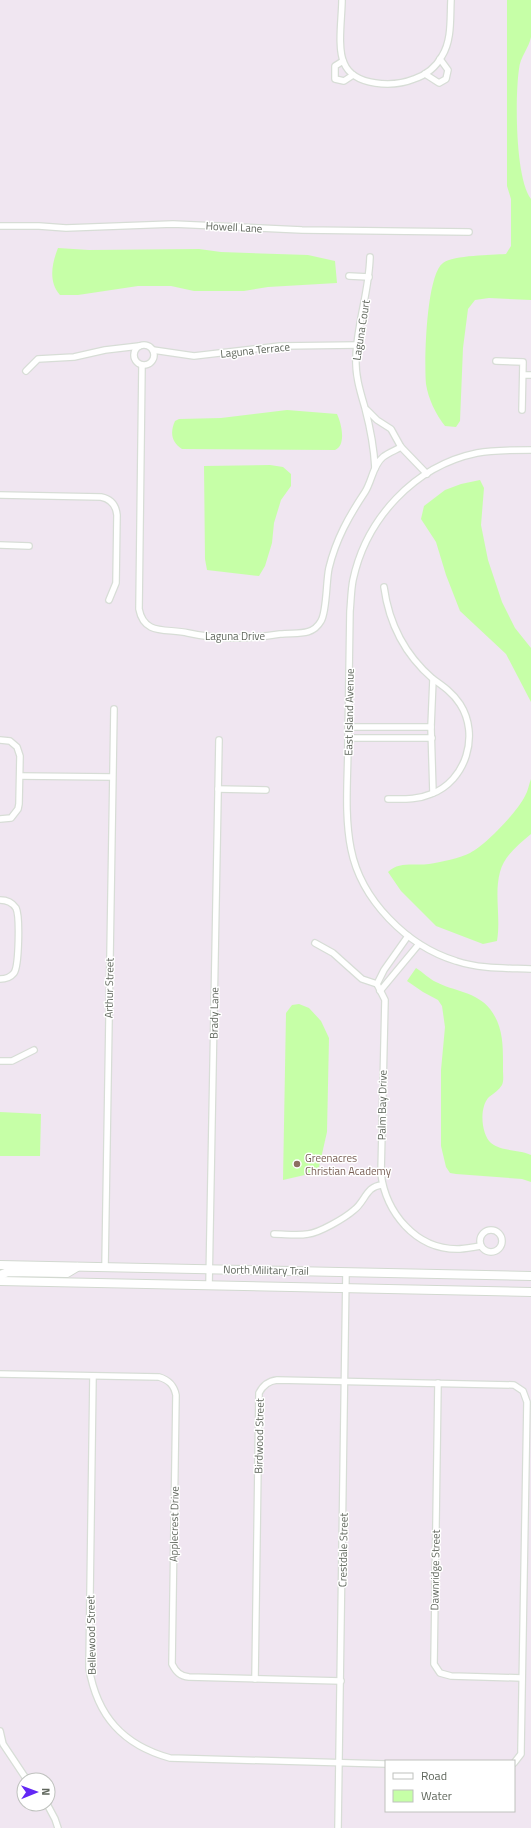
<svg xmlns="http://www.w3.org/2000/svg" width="531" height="1828" viewBox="0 0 531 1828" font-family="'Titillium Web',sans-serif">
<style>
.water{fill:#c6ffa7}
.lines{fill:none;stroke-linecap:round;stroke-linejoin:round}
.street-casing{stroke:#d7ddd6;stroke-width:8}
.secondary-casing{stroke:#d2d9d0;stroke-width:10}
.street{stroke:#fff;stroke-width:5.5}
.secondary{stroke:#fff;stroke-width:8}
.education-dot{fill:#8d6e63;stroke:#fff;stroke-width:1.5}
.labels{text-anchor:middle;stroke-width:3;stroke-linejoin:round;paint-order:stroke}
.street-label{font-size:11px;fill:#60675d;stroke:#fff}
.education-label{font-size:11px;fill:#785e54;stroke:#fff;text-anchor:start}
</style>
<rect width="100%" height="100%" fill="#f0e6f1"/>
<g class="water">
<path d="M 507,0 L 531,0 C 531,11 531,26 531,37 C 529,48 520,57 519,69 C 515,96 515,178 531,199 L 531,300 L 489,298 L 475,300 L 468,309 L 463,348 L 460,421 L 456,427 L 445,426 C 436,415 428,398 426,384 C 424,363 426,275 443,263 C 454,255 492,255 506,254 L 511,246 L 511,199 L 507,186 Z"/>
<path d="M 58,248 L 89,250 L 199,249 L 221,252 L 308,255 L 335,261 L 337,283 L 268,287 L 244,291 L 194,291 L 171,286 L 138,286 L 78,295 L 60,295 C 48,282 52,263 58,248 Z"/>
<path d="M 287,410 L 337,414 C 341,422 347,445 335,450 L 182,449 C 171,442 170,432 175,421 L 179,419 L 221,418 Z"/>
<path d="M 270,465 L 283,467 L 291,474 L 291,486 L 281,500 L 274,523 L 272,543 L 265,566 L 259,576 L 207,570 L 205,559 L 204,466 Z"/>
<path d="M 480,480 L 484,488 L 481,525 L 488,560 L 502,602 L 515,628 L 531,648 L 531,702 L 506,654 L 460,611 L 446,575 L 436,542 L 421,519 L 424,506 L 445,490 L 461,484 Z"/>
<path d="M 531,779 L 531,834 C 519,844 504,856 500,872 C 494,894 501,918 497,941 L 483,944 L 436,926 L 401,891 L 388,872 C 399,861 415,866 429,864 C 440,862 461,858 470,853 C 486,845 518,811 525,796 C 528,791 529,784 531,779 Z"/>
<path d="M 416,968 C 423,972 429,979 436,982 C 453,991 477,992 490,1009 C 504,1027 503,1048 503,1070 C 503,1074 504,1081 502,1085 C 499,1090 494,1093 489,1097 C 479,1107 481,1134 491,1143 C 502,1152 519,1149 531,1155 L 531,1182 L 522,1179 L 456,1174 L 450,1173 L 446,1167 L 441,1146 L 441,1070 L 445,1027 L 442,1006 L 438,1000 L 423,992 L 407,981 Z"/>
<path d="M 299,1004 L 309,1008 L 321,1021 L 329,1038 L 327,1132 L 319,1167 L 309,1174 L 283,1180 L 286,1013 L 292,1005 Z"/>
<path d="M 0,1112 L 41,1114 L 40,1156 L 0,1156 Z"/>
</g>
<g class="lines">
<g class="street-casing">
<g id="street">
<path d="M 342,0 C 342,17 337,48 344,63 C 354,87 394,87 414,79 C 426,75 436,67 442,56 C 452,40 450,19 451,0"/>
<path d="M 343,61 L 335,66 L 335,79 L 344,81 L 353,75"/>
<path d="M 425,74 L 439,83 L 446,79 L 448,70 L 440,59"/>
<path d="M 0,226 L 39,226 L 66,228 L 173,224 L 302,230 L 469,232"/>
<path d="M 370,257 C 369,292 357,324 356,357 C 355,375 360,391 365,408 C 370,427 374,448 375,468"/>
<path d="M 349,276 L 369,277"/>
<circle cx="144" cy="355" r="10"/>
<path d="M 153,350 L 194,356 L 280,346 L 358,345"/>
<path d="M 496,361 L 523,362 L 522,410"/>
<path d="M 142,365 L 139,609 C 144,636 167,628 188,633 C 219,640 249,639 280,634 C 296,632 312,637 321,621 C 327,611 326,581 329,568 C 336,539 349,516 365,492 C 372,481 373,465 383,457 C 388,453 396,450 401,447"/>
<path d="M 26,371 L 38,359 L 74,357 L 105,350 L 139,346"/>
<path d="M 523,375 L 531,375"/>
<path d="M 367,410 L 377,420 L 391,429 L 401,447 L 427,474"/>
<path d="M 531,450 C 513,450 494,450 477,453 C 414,466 366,519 353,580 C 351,590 351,601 350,611 C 349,654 349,697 348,741 C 348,777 344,814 351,849 C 361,900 407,946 456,961 C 480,969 506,968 531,969"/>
<path d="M 0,495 L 101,497 C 111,499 116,505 117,515 L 116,583 L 109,600"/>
<path d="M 0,545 L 29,546"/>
<path d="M 384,587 C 389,624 404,654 433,679 L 431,727 L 433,793"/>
<path d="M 348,727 L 431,727"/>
<path d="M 348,738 L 432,738"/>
<path d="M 0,740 L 10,741 L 17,747 L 20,756 L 19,804 L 18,809 L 11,818 L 0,819"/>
<path d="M 20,776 L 112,777"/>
<path d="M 218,789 L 266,790"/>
<path d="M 388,799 C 403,799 417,800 431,794 C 466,781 480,735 460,704 C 453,693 443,686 433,679"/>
<path d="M 0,900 C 6,900 12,902 16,908 C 20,916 19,966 14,973 C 10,978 6,979 0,979"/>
<path d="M 315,943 L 333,953 L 362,979 L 377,984"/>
<path d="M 377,984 L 385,1000 L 381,1174 C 386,1212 415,1249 457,1249 C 465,1249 473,1247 481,1246"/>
<path d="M 377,984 L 384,970 L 408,936"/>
<path d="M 380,991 L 419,944"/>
<path d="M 0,1061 L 12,1061 L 34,1050"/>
<circle cx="491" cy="1241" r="11"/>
<path d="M 274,1234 C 285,1234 297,1236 308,1234 C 319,1233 345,1218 354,1210 C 365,1202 366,1186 382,1185"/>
<path d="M 105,1267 L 114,709"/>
<path d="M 209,1285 L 219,740"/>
<path d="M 0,1374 L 159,1377 C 169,1380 174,1385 176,1395 L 172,1664 C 176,1672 180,1676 189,1677 L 341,1681"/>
<path d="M 93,1376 L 89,1668 C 97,1716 123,1745 170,1758 L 386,1764"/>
<path d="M 438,1383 L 434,1664 L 440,1673 L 451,1676 L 522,1678"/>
<path d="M 255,1679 L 259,1393 C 263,1385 268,1381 277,1380 L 514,1385 L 523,1391 L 527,1402 L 521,1750 L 521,1754 L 514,1763"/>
<path d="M 0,1731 L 3,1744 L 27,1780"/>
<path d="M 47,1804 L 55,1819 L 58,1828"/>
<path d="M 338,1828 L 346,1272"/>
</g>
</g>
<g class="secondary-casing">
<g id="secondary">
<path d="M 0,1265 L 531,1276"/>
<path d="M 0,1275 L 8,1272 L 67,1273 L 77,1267"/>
<path d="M 0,1281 L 531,1292"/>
</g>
</g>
<use href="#street" class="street"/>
<use href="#secondary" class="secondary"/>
</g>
<circle class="education-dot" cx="297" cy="1164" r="4"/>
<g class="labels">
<g class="street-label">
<text transform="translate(234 227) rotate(3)" y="4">Howell Lane</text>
<text transform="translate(361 330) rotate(-81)" y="4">Laguna Court</text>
<text transform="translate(255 350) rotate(-6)" y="4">Laguna Terrace</text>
<text x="235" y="640">Laguna Drive</text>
<text transform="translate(349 712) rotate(-89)" y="4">East Island Avenue</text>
<text transform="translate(109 988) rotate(-89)" y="4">Arthur Street</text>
<text transform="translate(214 1013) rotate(-89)" y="4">Brady Lane</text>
<text transform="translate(382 1105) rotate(-89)" y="4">Palm Bay Drive</text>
<text transform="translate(266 1270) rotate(1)" y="4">North Military Trail</text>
<text transform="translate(259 1436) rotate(-89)" y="4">Birdwood Street</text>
<text transform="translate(174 1524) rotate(-89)" y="4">Applecrest Drive</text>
<text transform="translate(343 1550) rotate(-89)" y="4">Crestdale Street</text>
<text transform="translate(435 1570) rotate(-89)" y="4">Dawnridge Street</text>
<text transform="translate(91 1635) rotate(-91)" y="4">Bellewood Street</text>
</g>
<g class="education-label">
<text x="305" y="1162">Greenacres<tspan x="305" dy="13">Christian Academy</tspan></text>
</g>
</g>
<rect x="385" y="1760" width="130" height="52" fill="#ffffff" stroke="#bfc2be"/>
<rect x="393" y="1773" width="20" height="6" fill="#ffffff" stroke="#bfc2be"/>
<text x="421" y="1780" font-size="12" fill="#60675d">Road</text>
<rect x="393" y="1790" width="20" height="12" fill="#c6ffa7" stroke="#bfc2be"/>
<text x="421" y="1800" font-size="12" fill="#60675d">Water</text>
<g transform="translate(36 1792) rotate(89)"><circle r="19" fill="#ffffff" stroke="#bfc2be"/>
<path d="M0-3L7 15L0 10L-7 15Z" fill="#6327f5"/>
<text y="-6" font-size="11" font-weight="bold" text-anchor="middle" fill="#60675d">N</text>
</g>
</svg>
